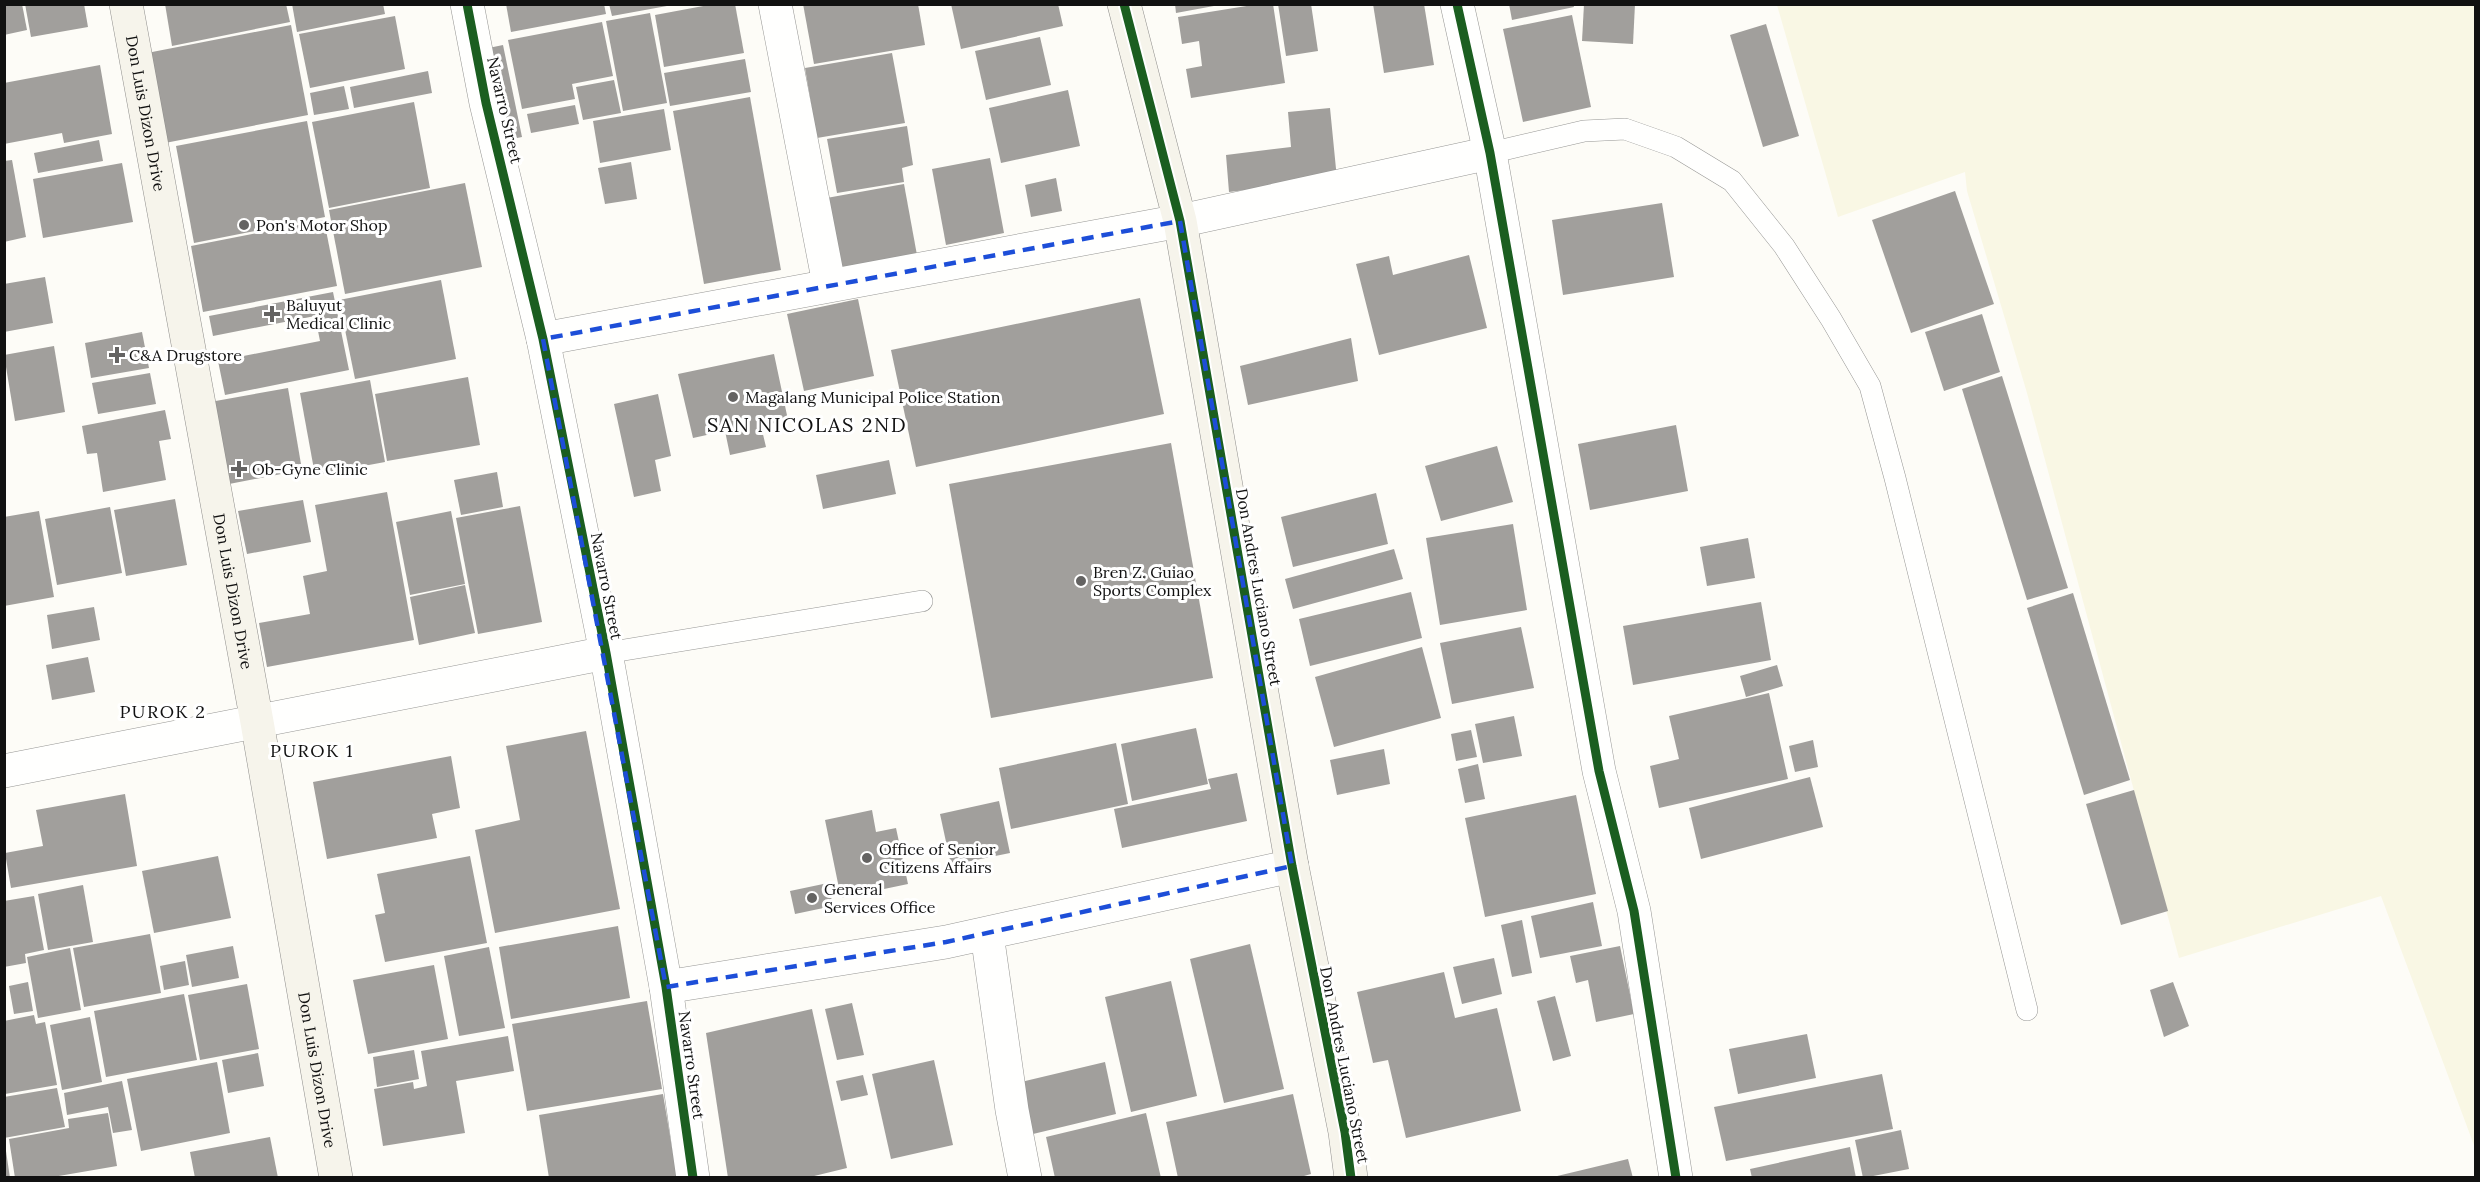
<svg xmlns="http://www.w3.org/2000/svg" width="2480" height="1182" viewBox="0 0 2480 1182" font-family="Lora,serif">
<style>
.farmland{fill:#f9f7e4}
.building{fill:#a19f9c}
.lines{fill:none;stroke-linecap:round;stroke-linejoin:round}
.lane-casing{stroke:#979795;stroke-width:22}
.street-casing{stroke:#979795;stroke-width:34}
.secondary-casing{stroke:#8e8d8b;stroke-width:34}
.lane{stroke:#fffffe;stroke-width:21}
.street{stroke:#fffffe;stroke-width:33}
.secondary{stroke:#f6f4eb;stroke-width:33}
.cycleway-casing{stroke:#fff;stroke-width:13}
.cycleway{stroke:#1b5e20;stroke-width:9}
.marked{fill:none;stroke:#1d4ed8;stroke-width:4.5;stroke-dasharray:12 8;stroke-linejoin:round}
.poi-dot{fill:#646362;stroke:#fff;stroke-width:2}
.labels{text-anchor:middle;stroke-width:6;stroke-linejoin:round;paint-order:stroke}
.street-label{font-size:16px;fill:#111;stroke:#fff}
.poi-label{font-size:16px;fill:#111;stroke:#fff;text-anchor:start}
.neighbourhood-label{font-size:18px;letter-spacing:1.5px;fill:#111;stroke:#fff}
.quarter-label{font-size:20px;letter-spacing:1.5px;fill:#111;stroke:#fff}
</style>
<rect width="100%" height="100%" fill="#fdfcf7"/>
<path class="farmland" d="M 1777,5 L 2475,5 L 2475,1148 L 2381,896 L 2179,958 L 2027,393 L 1967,191 L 1965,172 L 1838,217 Z"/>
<g class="building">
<path d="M 4,4 L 22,4 L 27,30 L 4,35 Z"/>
<path d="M 25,4 L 84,4 L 88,27 L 31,37 Z"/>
<path d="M 165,4 L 286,4 L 290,22 L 172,46 Z"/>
<path d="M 292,4 L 383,4 L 385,14 L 297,32 Z"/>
<path d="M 506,4 L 604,4 L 606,14 L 511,32 Z"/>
<path d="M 609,4 L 667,4 L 667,6 L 612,16 Z"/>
<path d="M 714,4 L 735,4 L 744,53 L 664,67 L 655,15 Z"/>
<path d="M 803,4 L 918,4 L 925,45 L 814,64 Z"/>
<path d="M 951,4 L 1058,4 L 1063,26 L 961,49 Z"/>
<path d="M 1175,4 L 1214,4 L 1214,6 L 1176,13 Z"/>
<path d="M 1259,4 L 1273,4 L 1285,83 L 1191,98 L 1186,69 L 1202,66 L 1199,41 L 1182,44 L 1178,17 Z"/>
<path d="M 1278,4 L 1311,4 L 1318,51 L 1286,56 Z"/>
<path d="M 1373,4 L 1424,4 L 1434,65 L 1384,73 Z"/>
<path d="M 1509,4 L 1573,4 L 1574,7 L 1512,20 Z"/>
<path d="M 1584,4 L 1635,4 L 1633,44 L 1582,41 Z"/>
<path d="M 650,13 L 667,103 L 623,111 L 606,21 Z"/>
<path d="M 1572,15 L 1591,107 L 1523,122 L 1503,29 Z"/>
<path d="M 395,16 L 405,69 L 310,88 L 299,34 Z"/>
<path d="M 602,22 L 613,76 L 572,84 L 575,99 L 522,109 L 508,40 Z"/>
<path d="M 1766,24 L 1799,136 L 1763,147 L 1730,35 Z"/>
<path d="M 291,25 L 308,115 L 165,143 L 147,53 Z"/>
<path d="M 1040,37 L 1051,85 L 986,100 L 975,51 Z"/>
<path d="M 503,45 L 522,137 L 497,142 L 479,50 Z"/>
<path d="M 892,53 L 905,123 L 817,138 L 805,68 Z"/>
<path d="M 745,59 L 751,92 L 670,106 L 664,73 Z"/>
<path d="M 100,65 L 112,134 L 64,143 L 62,133 L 4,144 L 4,83 Z"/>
<path d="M 428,71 L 432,93 L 354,108 L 350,87 Z"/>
<path d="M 614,80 L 621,113 L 583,120 L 576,87 Z"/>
<path d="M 344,86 L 349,109 L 314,115 L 310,93 Z"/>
<path d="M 1068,90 L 1080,146 L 1001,163 L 989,108 Z"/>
<path d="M 750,97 L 781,270 L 704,284 L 673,111 Z"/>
<path d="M 414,102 L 430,188 L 329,208 L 312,122 Z"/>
<path d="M 575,105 L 579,124 L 531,133 L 527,114 Z"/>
<path d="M 1330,108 L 1337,179 L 1229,192 L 1226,155 L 1291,147 L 1288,112 Z"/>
<path d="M 664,109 L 671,150 L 600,163 L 593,121 Z"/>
<path d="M 307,121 L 325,217 L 194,243 L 176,146 Z"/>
<path d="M 907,126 L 913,165 L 902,168 L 904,182 L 837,193 L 827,139 Z"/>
<path d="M 99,140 L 103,161 L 38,173 L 34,153 Z"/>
<path d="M 990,158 L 1004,233 L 946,245 L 932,169 Z"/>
<path d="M 12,160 L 26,237 L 4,242 L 4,161 Z"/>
<path d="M 631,162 L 637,199 L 605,204 L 598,168 Z"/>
<path d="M 122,163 L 133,222 L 43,238 L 33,179 Z"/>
<path d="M 1056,178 L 1062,211 L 1031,217 L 1025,185 Z"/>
<path d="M 465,183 L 482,267 L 345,294 L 329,210 Z"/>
<path d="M 904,184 L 919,266 L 835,281 L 821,199 Z"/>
<path d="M 1955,191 L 1994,304 L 1911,333 L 1872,220 Z"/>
<path d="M 1662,203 L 1674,277 L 1563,295 L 1552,220 Z"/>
<path d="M 324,220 L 337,286 L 203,312 L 191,246 Z"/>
<path d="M 1469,255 L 1487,328 L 1379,355 L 1356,264 L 1389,256 L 1393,275 Z"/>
<path d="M 45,277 L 53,323 L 4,332 L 4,284 Z"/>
<path d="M 441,280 L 456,359 L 355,379 L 339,300 Z"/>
<path d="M 333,292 L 349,370 L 225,395 L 218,361 L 320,341 L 315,316 L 213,336 L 209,316 Z"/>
<path d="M 1140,298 L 1164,414 L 916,467 L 891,350 Z"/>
<path d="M 858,299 L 874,376 L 804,391 L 787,314 Z"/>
<path d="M 1982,314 L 2000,372 L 1944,391 L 1925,332 Z"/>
<path d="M 142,332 L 149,368 L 91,378 L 85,343 Z"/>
<path d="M 1351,338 L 1358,381 L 1248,405 L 1240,366 Z"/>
<path d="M 54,346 L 65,412 L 15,421 L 4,355 Z"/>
<path d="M 774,354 L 788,420 L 761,426 L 766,447 L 730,455 L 725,431 L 693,438 L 678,374 Z"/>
<path d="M 150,373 L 156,404 L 98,414 L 92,383 Z"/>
<path d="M 2002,376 L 2068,588 L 2027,600 L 1962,389 Z"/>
<path d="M 468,377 L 480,445 L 387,461 L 375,394 Z"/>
<path d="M 370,380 L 385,462 L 315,475 L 300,393 Z"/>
<path d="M 288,388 L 302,470 L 224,485 L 210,402 Z"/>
<path d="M 658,394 L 671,456 L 655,460 L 661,491 L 634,497 L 614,404 Z"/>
<path d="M 165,410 L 171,439 L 159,441 L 166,480 L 103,492 L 97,453 L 87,454 L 82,426 Z"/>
<path d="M 1676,425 L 1688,491 L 1590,510 L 1578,444 Z"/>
<path d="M 1171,443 L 1213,678 L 991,718 L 949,484 Z"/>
<path d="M 1497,446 L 1513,502 L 1441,521 L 1425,466 Z"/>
<path d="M 889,460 L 896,494 L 823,509 L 816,475 Z"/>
<path d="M 497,472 L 503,507 L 461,515 L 454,480 Z"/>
<path d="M 387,492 L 414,640 L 267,667 L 259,623 L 310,614 L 303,576 L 327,571 L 315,505 Z"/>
<path d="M 1376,493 L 1388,544 L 1293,567 L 1281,517 Z"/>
<path d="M 175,499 L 187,565 L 126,576 L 114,510 Z"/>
<path d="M 303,500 L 311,542 L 247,554 L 238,511 Z"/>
<path d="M 520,506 L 542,622 L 478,634 L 456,518 Z"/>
<path d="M 110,507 L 122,573 L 57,585 L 45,519 Z"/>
<path d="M 39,511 L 54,597 L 4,606 L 4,517 Z"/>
<path d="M 451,511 L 465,584 L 410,595 L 396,522 Z"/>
<path d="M 1513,524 L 1527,610 L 1440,625 L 1426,538 Z"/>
<path d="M 1748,538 L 1755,578 L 1707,586 L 1700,547 Z"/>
<path d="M 1394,549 L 1403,579 L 1293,609 L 1285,579 Z"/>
<path d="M 465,585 L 475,633 L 419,645 L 410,597 Z"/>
<path d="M 1411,592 L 1422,638 L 1310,666 L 1299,619 Z"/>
<path d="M 2073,593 L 2130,780 L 2084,795 L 2027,608 Z"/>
<path d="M 1761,602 L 1771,660 L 1633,685 L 1623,626 Z"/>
<path d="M 94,607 L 100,640 L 52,649 L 47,615 Z"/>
<path d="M 1521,627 L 1534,688 L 1452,704 L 1440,643 Z"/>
<path d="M 1422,647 L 1441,718 L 1334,747 L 1315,677 Z"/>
<path d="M 88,657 L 95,692 L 52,700 L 46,665 Z"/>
<path d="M 1777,665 L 1783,686 L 1746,697 L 1740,676 Z"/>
<path d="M 1769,693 L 1788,779 L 1659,808 L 1650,766 L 1679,759 L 1669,716 Z"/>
<path d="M 1514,716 L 1522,756 L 1483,763 L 1475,724 Z"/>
<path d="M 1196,728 L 1208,784 L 1132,801 L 1121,744 Z"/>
<path d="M 1471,730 L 1477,757 L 1456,761 L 1451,734 Z"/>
<path d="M 586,731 L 620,909 L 495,933 L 475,830 L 520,820 L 506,746 Z"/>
<path d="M 1813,740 L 1818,767 L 1795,772 L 1789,746 Z"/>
<path d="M 1116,743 L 1128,804 L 1011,829 L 999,768 Z"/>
<path d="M 1384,749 L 1390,784 L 1337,795 L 1330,760 Z"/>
<path d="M 451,756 L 460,808 L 432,814 L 437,838 L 327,859 L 313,782 Z"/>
<path d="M 1478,764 L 1485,799 L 1465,803 L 1458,769 Z"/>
<path d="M 1237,773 L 1247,821 L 1122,848 L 1114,809 L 1211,789 L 1208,779 Z"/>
<path d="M 1810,777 L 1823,827 L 1701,859 L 1689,808 Z"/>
<path d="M 2134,790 L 2168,911 L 2121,925 L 2086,804 Z"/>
<path d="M 125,794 L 137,866 L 11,888 L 5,853 L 43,846 L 36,810 Z"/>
<path d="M 1576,795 L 1596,894 L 1485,917 L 1465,818 Z"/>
<path d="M 999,801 L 1010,853 L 951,865 L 940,814 Z"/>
<path d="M 872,810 L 876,832 L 896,828 L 908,884 L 841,898 L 825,820 Z"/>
<path d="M 218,856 L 231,918 L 154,933 L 142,871 Z"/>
<path d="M 470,856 L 487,943 L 385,962 L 375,915 L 385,913 L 377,874 Z"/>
<path d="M 828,883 L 833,906 L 795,914 L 790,891 Z"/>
<path d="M 83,885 L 93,942 L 48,950 L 38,894 Z"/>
<path d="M 34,896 L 44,950 L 25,954 L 26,963 L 4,967 L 4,901 Z"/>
<path d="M 1593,902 L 1602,946 L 1540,958 L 1531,916 Z"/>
<path d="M 1522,920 L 1532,973 L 1512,977 L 1501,925 Z"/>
<path d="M 618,926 L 630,998 L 511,1019 L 499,947 Z"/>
<path d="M 150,934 L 161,993 L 84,1007 L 73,948 Z"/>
<path d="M 1250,944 L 1284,1089 L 1224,1103 L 1190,959 Z"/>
<path d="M 233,946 L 239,978 L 192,987 L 186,955 Z"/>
<path d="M 1620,946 L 1634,1014 L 1596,1022 L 1588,980 L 1576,983 L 1570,956 Z"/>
<path d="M 489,947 L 505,1028 L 459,1036 L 444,956 Z"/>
<path d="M 70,948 L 81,1010 L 38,1018 L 27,957 Z"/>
<path d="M 1494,958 L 1502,994 L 1462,1004 L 1453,967 Z"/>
<path d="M 185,961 L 189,985 L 164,990 L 160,966 Z"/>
<path d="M 434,965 L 448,1039 L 368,1054 L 353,980 Z"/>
<path d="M 1444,972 L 1455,1018 L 1497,1008 L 1521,1111 L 1406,1138 L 1388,1060 L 1373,1063 L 1357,992 Z"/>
<path d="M 1171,981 L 1197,1096 L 1131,1112 L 1105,997 Z"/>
<path d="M 28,982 L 33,1011 L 14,1014 L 9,986 Z"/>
<path d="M 2173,982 L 2189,1026 L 2164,1037 L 2150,990 Z"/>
<path d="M 247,984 L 259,1049 L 200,1060 L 188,995 Z"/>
<path d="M 184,994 L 197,1060 L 106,1077 L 94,1011 Z"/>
<path d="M 1555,996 L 1571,1056 L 1553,1061 L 1537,1001 Z"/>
<path d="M 647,1001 L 662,1089 L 527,1111 L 512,1024 Z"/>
<path d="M 852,1003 L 864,1055 L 837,1060 L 825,1009 Z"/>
<path d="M 812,1009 L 847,1168 L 806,1178 L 728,1178 L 706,1033 Z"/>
<path d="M 34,1015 L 36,1024 L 45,1022 L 57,1085 L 5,1094 L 4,1021 Z"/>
<path d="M 90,1017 L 102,1082 L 62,1090 L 50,1025 Z"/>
<path d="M 1807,1034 L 1816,1078 L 1738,1094 L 1729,1049 Z"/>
<path d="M 508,1036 L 514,1071 L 456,1081 L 465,1133 L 383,1146 L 374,1089 L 413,1082 L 414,1089 L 427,1086 L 421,1051 Z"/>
<path d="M 414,1050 L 419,1079 L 377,1087 L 373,1057 Z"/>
<path d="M 258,1053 L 264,1086 L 228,1093 L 222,1060 Z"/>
<path d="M 934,1060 L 953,1145 L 891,1159 L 872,1074 Z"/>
<path d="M 217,1062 L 230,1133 L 141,1151 L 127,1079 Z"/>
<path d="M 1105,1062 L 1116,1114 L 1033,1134 L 1021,1082 Z"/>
<path d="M 1882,1074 L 1893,1129 L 1726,1161 L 1714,1107 Z"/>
<path d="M 863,1075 L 868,1095 L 841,1101 L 836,1081 Z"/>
<path d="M 122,1081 L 132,1130 L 113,1133 L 108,1107 L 67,1115 L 64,1093 Z"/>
<path d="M 57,1088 L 65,1127 L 4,1138 L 4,1097 Z"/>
<path d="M 663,1094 L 677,1178 L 549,1178 L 539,1115 Z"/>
<path d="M 1293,1094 L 1311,1174 L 1297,1178 L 1178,1178 L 1166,1122 Z"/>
<path d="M 108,1113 L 117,1166 L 47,1178 L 15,1178 L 9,1139 L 69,1128 L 68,1119 Z"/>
<path d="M 1146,1113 L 1161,1178 L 1055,1178 L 1046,1137 Z"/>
<path d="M 1901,1130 L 1909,1169 L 1863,1178 L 1855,1140 Z"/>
<path d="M 270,1137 L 278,1178 L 195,1178 L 190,1152 Z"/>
<path d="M 1850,1147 L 1856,1178 L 1752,1178 L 1750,1169 Z"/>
<path d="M 4,1151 L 6,1151 L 10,1178 L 4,1178 Z"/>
<path d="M 1628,1159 L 1633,1178 L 1553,1178 L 1553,1177 Z"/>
</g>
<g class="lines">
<g class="lane-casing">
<g id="lane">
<path d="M 1490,153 L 1584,131 L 1625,129 L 1676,147 L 1732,181 L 1784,246 L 1831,319 L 1870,386 L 1895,478 L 2027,1010"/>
<path d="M 606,653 L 922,601"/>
</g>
</g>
<g class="street-casing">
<g id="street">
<path d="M 467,4 L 486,103 L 543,339 L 606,653 L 666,987 L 693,1178"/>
<path d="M 775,4 L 829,284"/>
<path d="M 1457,4 L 1490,153 L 1599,771 L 1634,911 L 1676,1178"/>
<path d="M 543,339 L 1180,221 L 1490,153"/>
<path d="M 4,771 L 606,653"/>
<path d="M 987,934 L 1012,1110 L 1025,1178"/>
<path d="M 666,987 L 946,942 L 1292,866"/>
</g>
</g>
<g class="secondary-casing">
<g id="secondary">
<path id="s1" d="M 126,4 L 257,722 L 336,1178"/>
<path d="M 1124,4 L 1180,221 L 1292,866 L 1345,1132 L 1351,1178"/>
</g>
</g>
<use href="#lane" class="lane"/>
<use href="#street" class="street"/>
<use href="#secondary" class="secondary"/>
<g class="cycleway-casing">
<g id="cycleway">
<path d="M 467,4 L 486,103 L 543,339 L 606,653 L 666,987 L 693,1178"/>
<path d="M 1124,4 L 1180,221 L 1292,866 L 1345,1132 L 1351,1178"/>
<path d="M 1457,4 L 1490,153 L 1599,771 L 1634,911 L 1676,1178"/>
</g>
</g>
<use href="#cycleway" class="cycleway"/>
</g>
<path class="marked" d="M 1180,221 L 1292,866 L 946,942 L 666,987 L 543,339 Z"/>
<g class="poi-dot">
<circle cx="244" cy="225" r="6"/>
<path d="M269 305h6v6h6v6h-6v6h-6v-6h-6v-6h6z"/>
<path d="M114 346h6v6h6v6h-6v6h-6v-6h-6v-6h6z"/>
<circle cx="733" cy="397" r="6"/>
<path d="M236 460h6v6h6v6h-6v6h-6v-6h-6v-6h6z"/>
<circle cx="1081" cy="581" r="6"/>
<circle cx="867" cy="858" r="6"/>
<circle cx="812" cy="898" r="6"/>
</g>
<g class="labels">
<g class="street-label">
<text transform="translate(505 110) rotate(77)" y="6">Navarro Street</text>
<text dy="6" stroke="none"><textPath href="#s1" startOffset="111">Don Luis Dizon Drive</textPath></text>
<text transform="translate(607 586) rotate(79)" y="6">Navarro Street</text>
<text transform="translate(1259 587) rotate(80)" y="6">Don Andres Luciano Street</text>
<text dy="6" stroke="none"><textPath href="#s1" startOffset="597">Don Luis Dizon Drive</textPath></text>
<text transform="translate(692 1065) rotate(82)" y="6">Navarro Street</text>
<text transform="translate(1345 1065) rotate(79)" y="6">Don Andres Luciano Street</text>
<text dy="6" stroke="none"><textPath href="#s1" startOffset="1083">Don Luis Dizon Drive</textPath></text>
</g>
<g class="poi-label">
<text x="256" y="231">Pon's Motor Shop</text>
<text x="286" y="311">Baluyut<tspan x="286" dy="18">Medical Clinic</tspan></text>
<text x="129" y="361">C&amp;A Drugstore</text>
<text x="745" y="403">Magalang Municipal Police Station</text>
<text x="252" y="475">Ob-Gyne Clinic</text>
<text x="1093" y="578">Bren Z. Guiao<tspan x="1093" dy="18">Sports Complex</tspan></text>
<text x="879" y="855">Office of Senior<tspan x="879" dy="18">Citizens Affairs</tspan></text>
<text x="824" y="895">General<tspan x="824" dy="18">Services Office</tspan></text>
</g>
<g class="neighbourhood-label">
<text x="163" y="718">PUROK 2</text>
<text x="312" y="757">PUROK 1</text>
</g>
<g class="quarter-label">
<text x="807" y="432">SAN NICOLAS 2ND</text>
</g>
</g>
<rect width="2480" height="1182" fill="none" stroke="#111111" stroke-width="12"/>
</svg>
